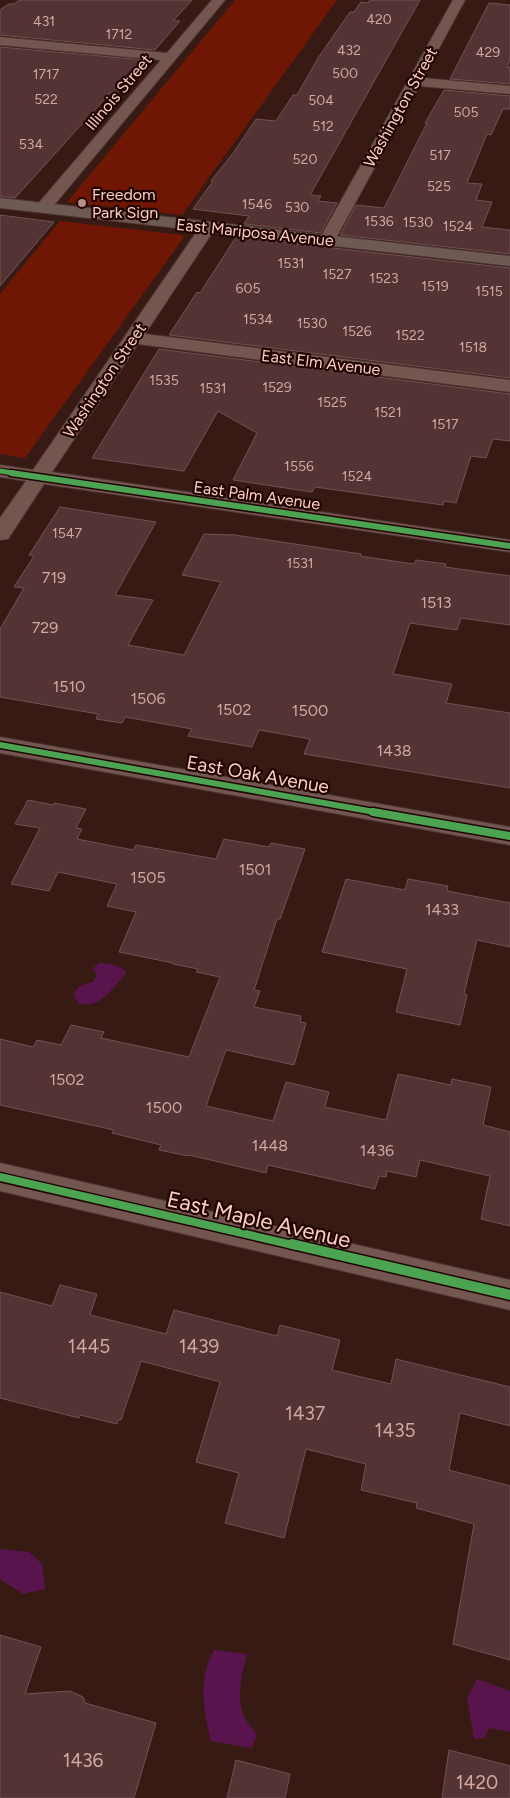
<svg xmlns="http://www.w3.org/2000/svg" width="510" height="1798" viewBox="0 0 510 1798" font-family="Figtree,sans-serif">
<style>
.green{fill:#6f1704}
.water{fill:#59144e}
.building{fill:#543335;stroke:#705352}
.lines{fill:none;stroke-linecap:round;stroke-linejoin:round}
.street-casing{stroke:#4c3430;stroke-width:2}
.secondary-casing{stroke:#4c3430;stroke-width:2}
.street{fill:#735650;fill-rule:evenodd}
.secondary{fill:#6f5954;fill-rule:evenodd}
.cycleway-far3-casing{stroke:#210401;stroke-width:7}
.cycleway-far2-casing{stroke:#210401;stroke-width:9}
.cycleway-far1-casing{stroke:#210401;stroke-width:11}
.cycleway-casing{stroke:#210401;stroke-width:13}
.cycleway-far3{stroke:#4ca352;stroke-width:5}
.cycleway-far2{stroke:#4ca352;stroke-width:6}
.cycleway-far1{stroke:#4ca352;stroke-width:8}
.cycleway{stroke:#4ca352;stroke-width:10}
.poi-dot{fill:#b68f86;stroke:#210401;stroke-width:2}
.labels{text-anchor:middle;stroke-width:4.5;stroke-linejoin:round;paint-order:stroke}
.far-number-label{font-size:14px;fill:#d1a7a0}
.far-street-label{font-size:16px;fill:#fbcec4;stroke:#210401}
.far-poi-label{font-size:16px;fill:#fbcec4;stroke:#210401;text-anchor:start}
.number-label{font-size:16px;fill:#d1a7a0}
.street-label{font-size:19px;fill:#fbcec4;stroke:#210401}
.near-number-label{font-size:19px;fill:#d1a7a0}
.near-street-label{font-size:22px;fill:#fbcec4;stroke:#210401}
</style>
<rect width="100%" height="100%" fill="#371a14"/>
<g class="green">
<path d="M 235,0 L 337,0 L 182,215 L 67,202 Z"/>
<path d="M 60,221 L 182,235 L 184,237 L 25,458 L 0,454 L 0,294 Z"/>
</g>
<g class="water">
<path d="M 99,963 C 109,963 117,965 126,971 L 125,975 C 111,989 100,1010 78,1003 L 74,995 C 77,985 84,984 93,982 L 97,976 L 96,972 L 92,969 Z"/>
<path d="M 0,1549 L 29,1552 L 42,1564 L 45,1589 L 23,1594 L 0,1579 Z"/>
<path d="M 214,1650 L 247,1654 C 242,1673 235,1700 245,1718 C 248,1724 253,1729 257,1734 L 252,1748 L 211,1741 C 203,1710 198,1680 214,1650 Z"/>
<path d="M 477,1679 L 510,1691 L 510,1732 L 489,1728 L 485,1738 L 474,1739 L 467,1698 Z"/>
</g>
<g class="building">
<path d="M 19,0 L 192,0 L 173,21 L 180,21 L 155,50 L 0,35 L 0,10 L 9,4 L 14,4 Z"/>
<path d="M 370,0 L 420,0 L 310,195 L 321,196 L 318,201 L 337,203 L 321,233 L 244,224 L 249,216 L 193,209 L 213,181 L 211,181 L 234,152 L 256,119 L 276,121 L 293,95 L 297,95 L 318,58 L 343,22 L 350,12 L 354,12 L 361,2 L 368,3 Z"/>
<path d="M 489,3 L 510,5 L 510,60 L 507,67 L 510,67 L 510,84 L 450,79 Z"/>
<path d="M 0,47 L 146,60 L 116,94 L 110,93 L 15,198 L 0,196 Z"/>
<path d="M 444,90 L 510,96 L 510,109 L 503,109 L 491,135 L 487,134 L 467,183 L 482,184 L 476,200 L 492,202 L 482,227 L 510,230 L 510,254 L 340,235 L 356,205 L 384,208 L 427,123 L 425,123 Z"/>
<path d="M 0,215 L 54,222 L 0,286 Z"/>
<path d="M 236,237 L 510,268 L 510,378 L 169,335 L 197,292 L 200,293 Z"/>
<path d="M 159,349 L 510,394 L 510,441 L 493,439 L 486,458 L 471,456 L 456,503 L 444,501 L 443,505 L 315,487 L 312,492 L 233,480 L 257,433 L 218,411 L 184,471 L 92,458 Z"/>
<path d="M 60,507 L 156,522 L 115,595 L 153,600 L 128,645 L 184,655 L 221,582 L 182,575 L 204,534 L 235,535 L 361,554 L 360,556 L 414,564 L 416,560 L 446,564 L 445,567 L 510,576 L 510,625 L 461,618 L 457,630 L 410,623 L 393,674 L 452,684 L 446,703 L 510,713 L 510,788 L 304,754 L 310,739 L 259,730 L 252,747 L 188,736 L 192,729 L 125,717 L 122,723 L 96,719 L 98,714 L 0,697 L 0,629 L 24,588 L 14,587 L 34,556 L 29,555 Z"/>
<path d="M 28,800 L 53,805 L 54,803 L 86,809 L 76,828 L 82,829 L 77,839 L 133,850 L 136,845 L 216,859 L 224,839 L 269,847 L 271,843 L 305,849 L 280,919 L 277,919 L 254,990 L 260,991 L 254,1007 L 301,1016 L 300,1022 L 306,1023 L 294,1065 L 226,1050 L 206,1106 L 273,1121 L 286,1082 L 329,1092 L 325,1107 L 386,1120 L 398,1074 L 451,1085 L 452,1079 L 491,1087 L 483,1125 L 510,1132 L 510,1226 L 481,1219 L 490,1176 L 420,1160 L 416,1177 L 387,1171 L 386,1177 L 379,1176 L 375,1189 L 268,1165 L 266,1173 L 189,1155 L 188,1156 L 159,1150 L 161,1145 L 112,1133 L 114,1130 L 0,1105 L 0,1039 L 33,1047 L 37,1040 L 61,1045 L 71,1025 L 104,1032 L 101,1038 L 189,1057 L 220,977 L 196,972 L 198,969 L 173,964 L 173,963 L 119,952 L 136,912 L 107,906 L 117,884 L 58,872 L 49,891 L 11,884 L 40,828 L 15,824 Z"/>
<path d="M 346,879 L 405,890 L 408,879 L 448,886 L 447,891 L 510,903 L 510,947 L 477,940 L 464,994 L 467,995 L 460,1025 L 396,1012 L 407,969 L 322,952 Z"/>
<path d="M 60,1285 L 97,1294 L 90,1315 L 166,1334 L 174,1310 L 277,1336 L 280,1325 L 340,1340 L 332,1370 L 391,1384 L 396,1359 L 510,1387 L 510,1426 L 460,1413 L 449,1470 L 510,1486 L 510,1660 L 453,1644 L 474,1524 L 416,1508 L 417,1503 L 361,1490 L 366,1464 L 306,1449 L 284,1538 L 225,1523 L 239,1473 L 196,1462 L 220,1382 L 141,1361 L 121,1420 L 118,1420 L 117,1424 L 80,1415 L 79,1418 L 0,1398 L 0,1292 L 52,1306 Z"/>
<path d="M 0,1635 L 41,1647 L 25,1694 L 70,1691 L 83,1697 L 85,1703 L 156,1723 L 134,1798 L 0,1798 Z"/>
<path d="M 449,1750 L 510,1766 L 510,1798 L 442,1798 Z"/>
<path d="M 236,1760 L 290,1774 L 285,1798 L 227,1798 Z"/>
</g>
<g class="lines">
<g class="street-casing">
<g id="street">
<path d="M 212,0 L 225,0 L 49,211 L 37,211 L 35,208 L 37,205 L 161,60 L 0,45 L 0,37 L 167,53 Z"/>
<path d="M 453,0 L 465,0 L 423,78 L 510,86 L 510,94 L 419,86 L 335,240 L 333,244 L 321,244 L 319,240 Z"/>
<path d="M 208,222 L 214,224 L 216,227 L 145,334 L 510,380 L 510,392 L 138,344 L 52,472 L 510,540 L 510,552 L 44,484 L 8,539 L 0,540 L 0,518 L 26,481 L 0,477 L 0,465 L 33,470 L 202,224 Z"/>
<path d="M 0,737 L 510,827 L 510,845 L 0,753 Z"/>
<path d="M 0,1163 L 510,1280 L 510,1310 L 0,1191 Z"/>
</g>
</g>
<g class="secondary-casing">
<path id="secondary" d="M 0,198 L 510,256 L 510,266 L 0,208 Z"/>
</g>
<use href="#street" class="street"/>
<use href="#secondary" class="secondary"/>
<g class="cycleway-far3-casing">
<path id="cycleway-far3" d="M 0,471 L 19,474"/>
</g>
<g class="cycleway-far2-casing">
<g id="cycleway-far2">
<path d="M 11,473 L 510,546"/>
<path d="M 0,745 L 380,813"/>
</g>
</g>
<g class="cycleway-far1-casing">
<g id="cycleway-far1">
<path d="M 373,812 L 510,836"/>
<path d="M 0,1177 L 297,1246"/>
</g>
</g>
<g class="cycleway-casing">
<path id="cycleway" d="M 292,1244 L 510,1295"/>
</g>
<use href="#cycleway-far3" class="cycleway-far3"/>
<use href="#cycleway-far2" class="cycleway-far2"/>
<use href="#cycleway-far1" class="cycleway-far1"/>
<use href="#cycleway" class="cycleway"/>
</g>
<circle class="poi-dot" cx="82" cy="203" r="5"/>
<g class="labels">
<g class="far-number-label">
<text x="379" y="24">420</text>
<text x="44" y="26">431</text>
<text x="119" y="39">1712</text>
<text x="349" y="55">432</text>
<text x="488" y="57">429</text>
<text x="345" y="78">500</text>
<text x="46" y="79">1717</text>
<text x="46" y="104">522</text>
<text x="321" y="105">504</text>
<text x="466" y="117">505</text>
<text x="323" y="131">512</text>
<text x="31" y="149">534</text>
<text x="440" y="160">517</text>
<text x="305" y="164">520</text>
<text x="439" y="191">525</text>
<text x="257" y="209">1546</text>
<text x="297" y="212">530</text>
<text x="379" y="226">1536</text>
<text x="418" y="227">1530</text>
<text x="458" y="231">1524</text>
<text x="291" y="268">1531</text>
<text x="337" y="279">1527</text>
<text x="384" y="283">1523</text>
<text x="435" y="291">1519</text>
<text x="248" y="293">605</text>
<text x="489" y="296">1515</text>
<text x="258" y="324">1534</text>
<text x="312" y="328">1530</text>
<text x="357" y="336">1526</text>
<text x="410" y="340">1522</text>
<text x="473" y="352">1518</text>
<text x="164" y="385">1535</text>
<text x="277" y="392">1529</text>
<text x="213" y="393">1531</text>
<text x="332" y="407">1525</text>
<text x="388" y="417">1521</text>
<text x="445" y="429">1517</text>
<text x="299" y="471">1556</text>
<text x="357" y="481">1524</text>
<text x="67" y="538">1547</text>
<text x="300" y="568">1531</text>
</g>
<g class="far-street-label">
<text transform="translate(118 92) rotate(-50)" y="6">Illinois Street</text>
<text transform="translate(400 107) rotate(-61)" y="6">Washington Street</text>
<text transform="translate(255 232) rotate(6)" y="6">East Mariposa Avenue</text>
<text transform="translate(321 362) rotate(7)" y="6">East Elm Avenue</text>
<text transform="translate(104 380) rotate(-56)" y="6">Washington Street</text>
<text transform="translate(257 495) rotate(8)" y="6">East Palm Avenue</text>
</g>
<g class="far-poi-label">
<text x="92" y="200">Freedom<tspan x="92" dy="18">Park Sign</tspan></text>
</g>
<g class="number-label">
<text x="54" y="583">719</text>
<text x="436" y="608">1513</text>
<text x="45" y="633">729</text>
<text x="69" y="692">1510</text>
<text x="148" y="704">1506</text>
<text x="234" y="715">1502</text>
<text x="310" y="716">1500</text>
<text x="394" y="756">1438</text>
<text x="255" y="875">1501</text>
<text x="148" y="883">1505</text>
<text x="442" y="915">1433</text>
<text x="67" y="1085">1502</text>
<text x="164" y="1113">1500</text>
<text x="270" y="1151">1448</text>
<text x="377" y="1156">1436</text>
</g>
<g class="street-label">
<text transform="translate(258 774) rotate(10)" y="7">East Oak Avenue</text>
</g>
<g class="near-number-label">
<text x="89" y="1353">1445</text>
<text x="199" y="1353">1439</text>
<text x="305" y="1420">1437</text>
<text x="395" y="1437">1435</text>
<text x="83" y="1767">1436</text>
<text x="477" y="1789">1420</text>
</g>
<g class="near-street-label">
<text transform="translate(259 1219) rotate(13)" y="8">East Maple Avenue</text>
</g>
</g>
</svg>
